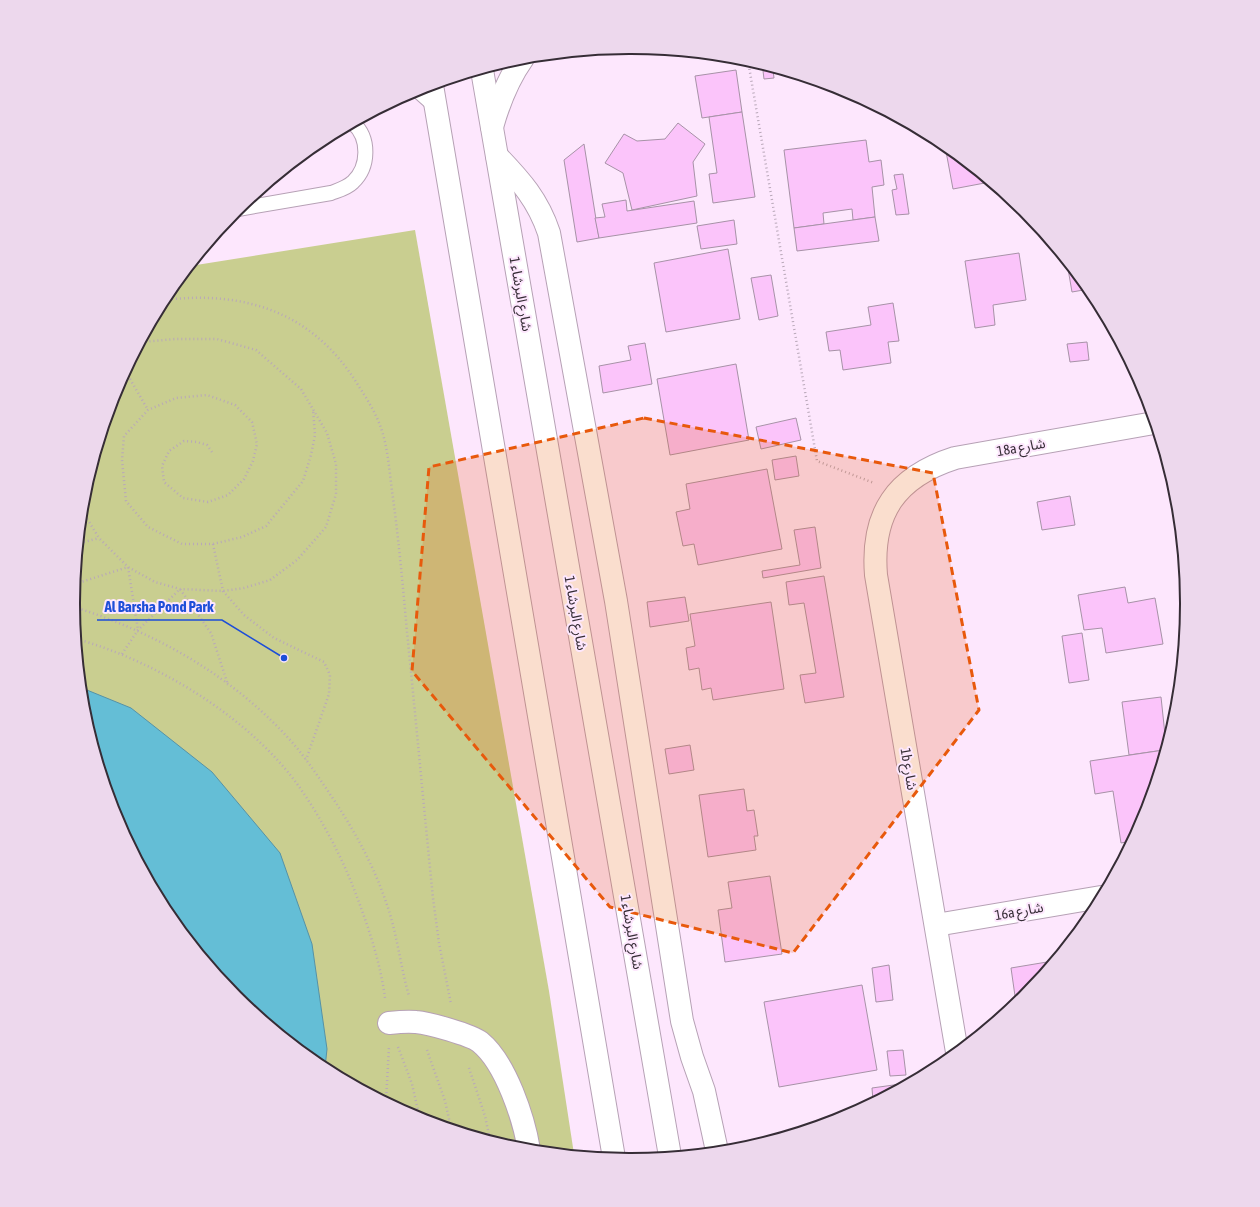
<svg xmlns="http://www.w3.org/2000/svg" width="1260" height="1207" viewBox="0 0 1260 1207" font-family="'Asap Condensed','Noto Sans Arabic',sans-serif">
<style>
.green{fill:#c9ce90}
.water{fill:#64bed6;stroke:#5692a6}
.building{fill:#fbc4fa;stroke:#a792a7}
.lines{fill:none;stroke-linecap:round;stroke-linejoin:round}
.lane-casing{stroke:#b6a1b5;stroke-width:16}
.street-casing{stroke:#b6a1b5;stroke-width:24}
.secondary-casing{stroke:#b6a1b5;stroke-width:24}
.path{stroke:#b9a8b9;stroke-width:2.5;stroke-dasharray:1 3;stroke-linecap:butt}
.lane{stroke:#fff;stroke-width:14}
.street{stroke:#fff;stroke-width:22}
.secondary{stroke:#fff;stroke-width:22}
.marked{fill:#e8590c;fill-opacity:0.2;stroke:#e8590c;stroke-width:3;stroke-dasharray:8 5;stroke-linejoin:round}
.labels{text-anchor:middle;stroke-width:4;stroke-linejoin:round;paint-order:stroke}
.street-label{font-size:14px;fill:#362d36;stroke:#fde7fd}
.rim{fill:none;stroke:#362d36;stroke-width:2}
.leader{fill:none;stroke:#1d4ed8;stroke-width:1.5}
.callout-dot{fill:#1d4ed8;stroke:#fde7fd;stroke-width:1.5}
.callout-label{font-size:15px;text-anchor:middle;font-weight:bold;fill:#1d4ed8;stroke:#fde7fd;stroke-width:4;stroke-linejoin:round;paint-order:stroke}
</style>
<rect width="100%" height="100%" fill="#fde7fd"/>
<path class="green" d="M 415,230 L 549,991 L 574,1154 L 521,1149 L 417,1118 L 321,1066 L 236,997 L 167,912 L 116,816 L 84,712 L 74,603 L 84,495 L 116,390 L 167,294 L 190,266 Z"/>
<path class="water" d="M 82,688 L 131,708 L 212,772 L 280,853 L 312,944 L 327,1049 L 325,1068 L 236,997 L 167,912 L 116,816 L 84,712 Z"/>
<g class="building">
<path d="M 736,70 L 742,112 L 702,118 L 695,76 Z"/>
<path d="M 773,70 L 774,78 L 764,79 L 763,71 Z"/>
<path d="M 742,112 L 755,197 L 713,203 L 709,174 L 717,173 L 709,117 Z"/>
<path d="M 678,123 L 705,144 L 693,162 L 697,196 L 632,210 L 623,173 L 605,163 L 624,134 L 637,141 L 665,139 Z"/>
<path d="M 866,140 L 869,162 L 881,160 L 884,185 L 872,187 L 875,217 L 853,220 L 852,209 L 823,213 L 824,224 L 794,228 L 784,150 Z"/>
<path d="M 584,144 L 599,238 L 577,242 L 564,160 Z"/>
<path d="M 945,146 L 990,182 L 953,189 Z"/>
<path d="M 903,174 L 909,214 L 896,215 L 892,190 L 897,189 L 894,175 Z"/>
<path d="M 626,200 L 627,211 L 694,201 L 697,223 L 599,238 L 595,218 L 605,217 L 602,204 Z"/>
<path d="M 875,217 L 879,241 L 797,251 L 794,228 Z"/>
<path d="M 734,220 L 737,244 L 701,249 L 697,226 Z"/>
<path d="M 728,249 L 740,319 L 666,332 L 654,263 Z"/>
<path d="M 1019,253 L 1026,300 L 993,305 L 995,325 L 975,328 L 965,261 Z"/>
<path d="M 1067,263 L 1089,289 L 1072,292 Z"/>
<path d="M 771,275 L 778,316 L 759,320 L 751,278 Z"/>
<path d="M 893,303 L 899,341 L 888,342 L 891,363 L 843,370 L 840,350 L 829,351 L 826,332 L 871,325 L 868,307 Z"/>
<path d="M 1087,342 L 1089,360 L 1070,362 L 1067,344 Z"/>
<path d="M 645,343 L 652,384 L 603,393 L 599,366 L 631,360 L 628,346 Z"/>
<path d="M 736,364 L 749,440 L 670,455 L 657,379 Z"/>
<path d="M 796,418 L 801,440 L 761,449 L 756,427 Z"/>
<path d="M 796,456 L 799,476 L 775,480 L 772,460 Z"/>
<path d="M 767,469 L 782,549 L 698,565 L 694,544 L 683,546 L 676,512 L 690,509 L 686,484 Z"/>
<path d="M 1070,496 L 1075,525 L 1042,530 L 1037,502 Z"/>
<path d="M 815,527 L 821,568 L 763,578 L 762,571 L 800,565 L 794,530 Z"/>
<path d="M 824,576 L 844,697 L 805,703 L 800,675 L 816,673 L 804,603 L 789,605 L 786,582 Z"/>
<path d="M 1125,587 L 1128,603 L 1155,598 L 1163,644 L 1106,653 L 1102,628 L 1084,630 L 1078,595 Z"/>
<path d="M 685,597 L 689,621 L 650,627 L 647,602 Z"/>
<path d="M 771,602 L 784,689 L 713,700 L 711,688 L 702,690 L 699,668 L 689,670 L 686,648 L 695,646 L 690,614 Z"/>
<path d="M 1082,633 L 1089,680 L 1069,683 L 1062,636 Z"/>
<path d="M 1161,697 L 1166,744 L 1164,750 L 1129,755 L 1122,702 Z"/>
<path d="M 690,745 L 694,770 L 669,774 L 665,749 Z"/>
<path d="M 1164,750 L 1144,817 L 1131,841 L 1121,843 L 1113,791 L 1095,794 L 1090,761 Z"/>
<path d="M 744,789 L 747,811 L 754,810 L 758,836 L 754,836 L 756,850 L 708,857 L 699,795 Z"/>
<path d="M 770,876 L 782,954 L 725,962 L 718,910 L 732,908 L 728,882 Z"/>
<path d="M 1053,961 L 1023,997 L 1016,1003 L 1011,968 Z"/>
<path d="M 889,965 L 893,1000 L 876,1002 L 872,968 Z"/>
<path d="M 862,985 L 877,1070 L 779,1087 L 764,1002 Z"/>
<path d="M 903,1050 L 906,1075 L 890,1076 L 887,1051 Z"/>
<path d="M 908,1083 L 873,1101 L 872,1088 Z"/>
</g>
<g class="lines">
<g class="lane-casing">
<g id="lane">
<path d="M 417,90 L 435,106"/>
<path d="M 238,209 L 331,193 C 339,190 347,188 353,182 C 369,167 370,138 353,123"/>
</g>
</g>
<g class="street-casing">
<g id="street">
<path d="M 492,127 C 499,102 508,79 523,58"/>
<path d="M 497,156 C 521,181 538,200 549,233 L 616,601 L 682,1021 L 692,1057 L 704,1091 L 717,1151"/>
<path d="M 936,925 L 1101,897"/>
<path d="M 389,1023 C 398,1022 407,1021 416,1022 C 429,1023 471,1035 480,1042 C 506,1063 524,1119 529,1150"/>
<path d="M 957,1052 L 876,575 C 871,513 896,477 955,458 L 1154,423"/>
</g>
</g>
<g class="secondary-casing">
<g id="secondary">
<path d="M 482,70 L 670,1156"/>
<path d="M 432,85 L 614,1158"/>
</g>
</g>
<g class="path">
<path d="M 748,61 L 817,461 L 874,483"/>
<path d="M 164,300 C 246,290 314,313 358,385 C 369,402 379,418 384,438 C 389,458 390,478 393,498 C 399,543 403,587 407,632 C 416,721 424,809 433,898 L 439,943 L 451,1004"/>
<path d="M 126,372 L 148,410"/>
<path d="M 212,452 L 207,445 L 197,442 L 184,441 L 169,451 L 162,466 L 164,482 L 183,498 L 208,502 L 228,495 L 244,479 L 253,461 L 257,444 L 252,422 L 235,405 L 207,395 L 176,398 L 148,410 L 124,436 L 122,460 L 126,501 L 148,527 L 182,544 L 213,544 L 242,537 L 266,526 L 303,481 L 311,455 L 315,435 L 313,409"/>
<path d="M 83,512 L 99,538 L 128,567 L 155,582 L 180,589 L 223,591 L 244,588 L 270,580 L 297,560 L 326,527 L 336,494 L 336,464 L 327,433 L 301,389 L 256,350 L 217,339 L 175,339 L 142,342"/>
<path d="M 80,543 L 99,538"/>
<path d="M 213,544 L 223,591 L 244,615 L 274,638 L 324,662 L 330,675 L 329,694 L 306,760"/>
<path d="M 75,584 L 128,567 L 138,630"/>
<path d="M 74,607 C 155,632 234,677 291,741 C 306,758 319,778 332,797 C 354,830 373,864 386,902 C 397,932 400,965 409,996"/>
<path d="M 77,639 C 158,662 251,718 300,788 C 325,824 345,863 360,905 C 371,935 381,967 385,998"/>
<path d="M 122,654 L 138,630 L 180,589 L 211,633 L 228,685"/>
<path d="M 398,1047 L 412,1084 L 420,1119"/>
<path d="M 427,1050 L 445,1101 L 451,1128"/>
<path d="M 469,1068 L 485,1116 L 490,1140"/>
<path d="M 386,1101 L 389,1047"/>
</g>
<use href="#lane" class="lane"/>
<use href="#street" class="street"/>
<use href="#secondary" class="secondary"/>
</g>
<path class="marked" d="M 644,418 L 933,473 L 979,710 L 793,953 L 610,907 L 412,671 L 429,467 Z"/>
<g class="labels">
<g class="street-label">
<text transform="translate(521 294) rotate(80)" y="5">شارع البرشاء 1</text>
<text transform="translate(1021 447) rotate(-10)" y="5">18a شارع</text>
<text transform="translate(576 613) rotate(80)" y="5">شارع البرشاء 1</text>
<text transform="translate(909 769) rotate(80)" y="5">1b شارع</text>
<text transform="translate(1019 911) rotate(-10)" y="5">16a شارع</text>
<text transform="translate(632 932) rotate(80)" y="5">شارع البرشاء 1</text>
</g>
</g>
<path d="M0 0H1260V1207H0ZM629 54H631A549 549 0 0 1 1180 603V604A549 549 0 0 1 631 1153H629A549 549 0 0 1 80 604V603A549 549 0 0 1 629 54Z" fill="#edd8ed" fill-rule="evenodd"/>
<path class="rim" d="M629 54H631A549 549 0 0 1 1180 603V604A549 549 0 0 1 631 1153H629A549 549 0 0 1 80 604V603A549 549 0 0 1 629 54Z"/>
<path class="leader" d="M284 658L222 620H97"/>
<circle class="callout-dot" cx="284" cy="658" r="4"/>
<g class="callout-label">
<text x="159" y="612">Al Barsha Pond Park</text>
</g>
</svg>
